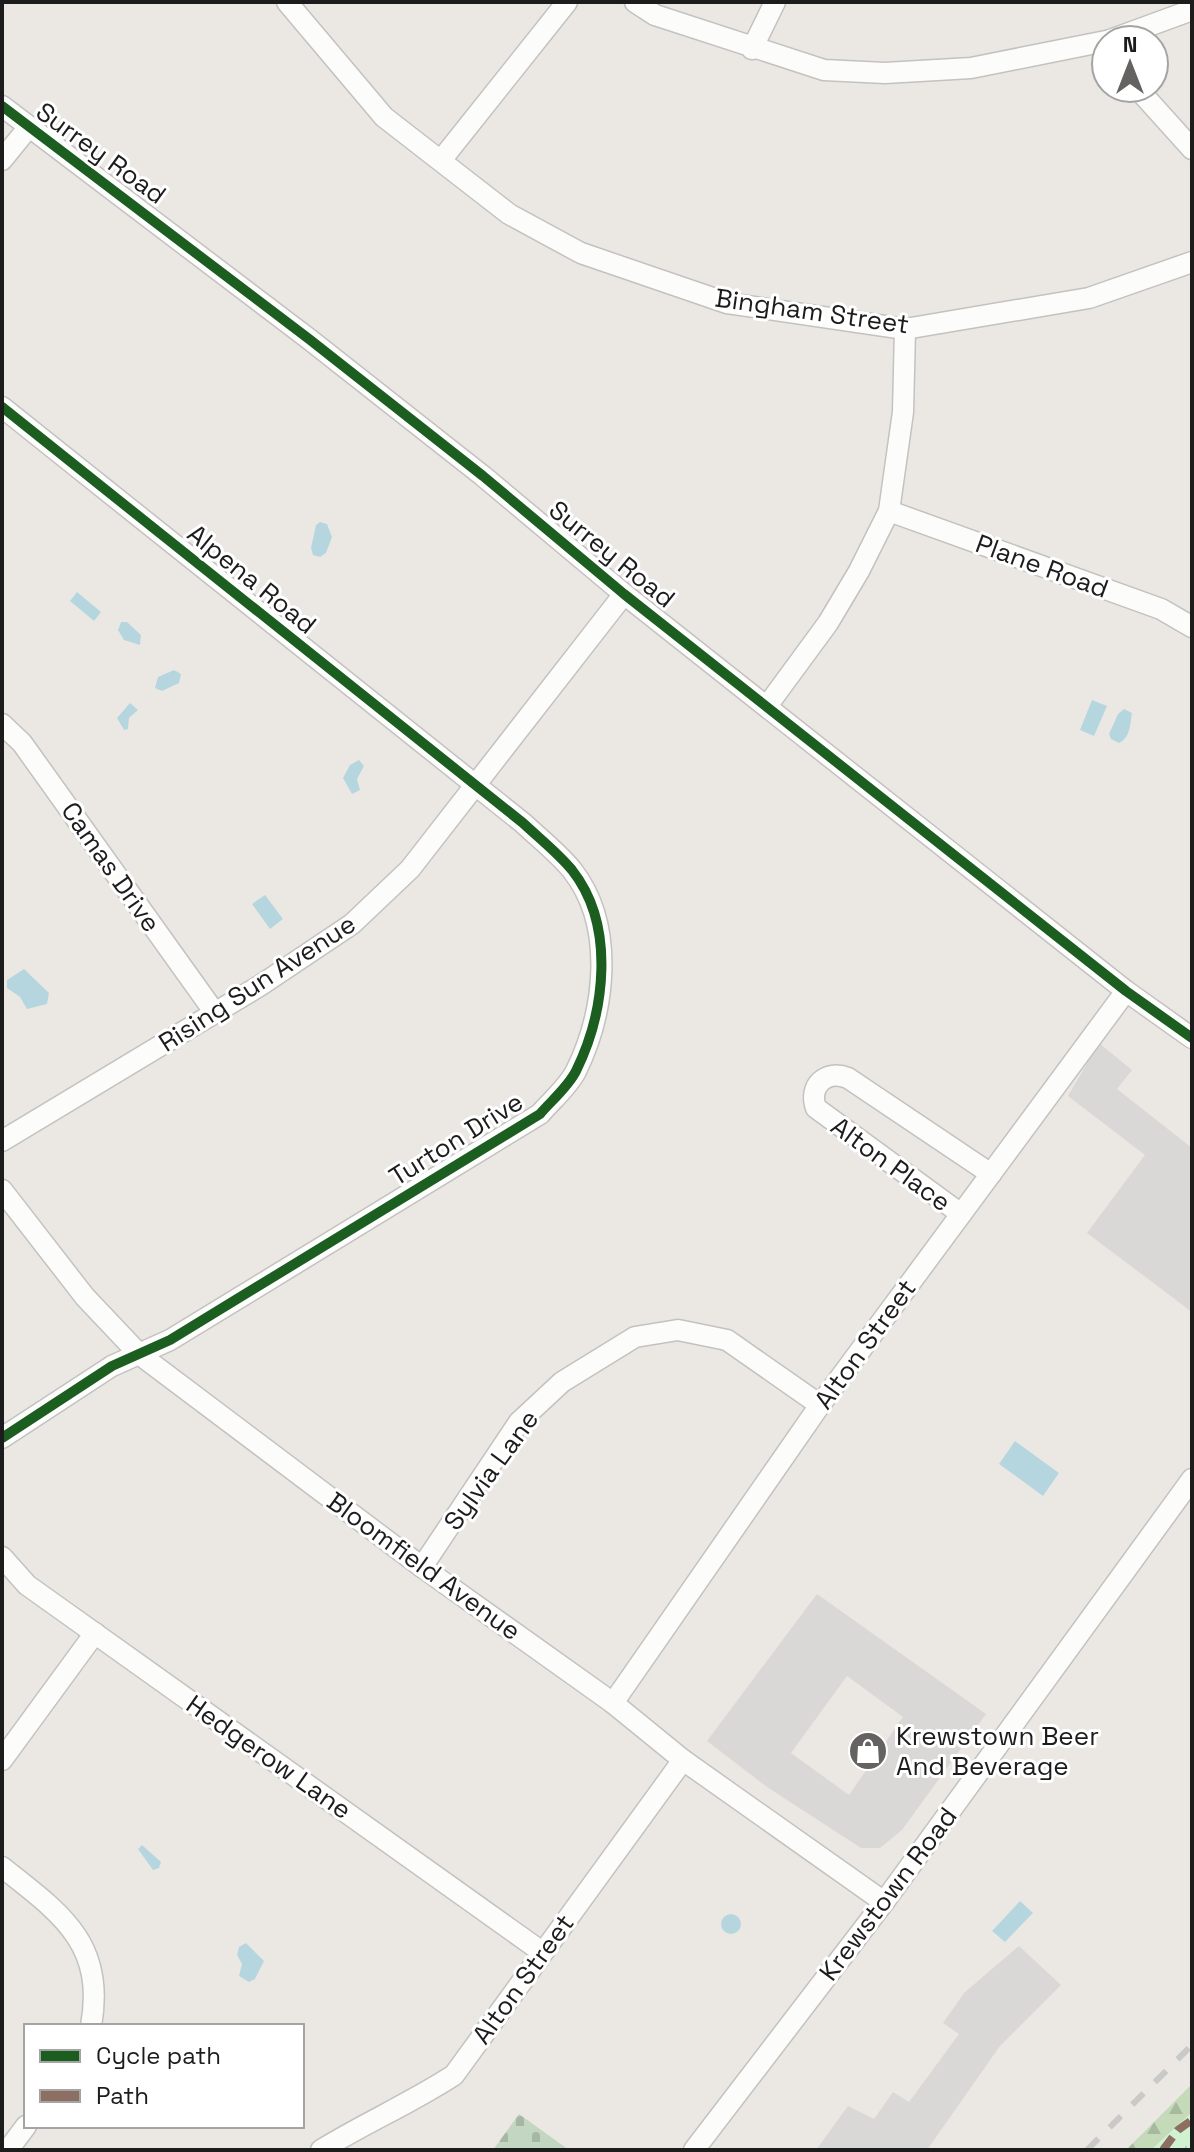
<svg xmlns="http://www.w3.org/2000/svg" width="1194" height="2152" viewBox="0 0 1194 2152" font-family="'Space Grotesk',sans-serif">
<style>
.religious{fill:#d9d8d6;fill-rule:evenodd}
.forest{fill:url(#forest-firs)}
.cemetery{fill:url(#cemetery-stones)}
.park{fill:url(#park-tufts)}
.water{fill:#b6d6df}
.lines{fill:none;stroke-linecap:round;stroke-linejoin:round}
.minor-casing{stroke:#c3c2c0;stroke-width:23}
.minor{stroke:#fcfcfb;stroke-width:20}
.rail{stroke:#c9c9c8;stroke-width:6;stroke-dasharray:16 16;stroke-linecap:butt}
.quiet{stroke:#8d6e63;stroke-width:8;stroke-dasharray:16 8;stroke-linecap:butt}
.cycleway-casing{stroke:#fff;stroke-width:15}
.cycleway{stroke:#1b5e20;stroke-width:10}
.labels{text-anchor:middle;stroke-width:6;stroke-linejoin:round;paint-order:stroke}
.street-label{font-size:26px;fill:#1c1c1c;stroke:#fff}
.poi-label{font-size:26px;fill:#1c1c1c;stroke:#fff;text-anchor:start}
</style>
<defs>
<pattern id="forest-firs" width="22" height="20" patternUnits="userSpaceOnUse" patternTransform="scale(2)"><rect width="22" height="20" fill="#c4dab8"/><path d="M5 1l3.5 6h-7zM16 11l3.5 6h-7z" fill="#a8ba9e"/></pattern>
<pattern id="cemetery-stones" width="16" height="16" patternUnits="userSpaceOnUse" patternTransform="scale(2)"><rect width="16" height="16" fill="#c2d6c2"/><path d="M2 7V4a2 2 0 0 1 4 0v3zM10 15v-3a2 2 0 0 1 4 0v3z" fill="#a6b7a6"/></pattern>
<pattern id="park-tufts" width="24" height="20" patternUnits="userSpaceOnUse" patternTransform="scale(2)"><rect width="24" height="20" fill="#d1f2d0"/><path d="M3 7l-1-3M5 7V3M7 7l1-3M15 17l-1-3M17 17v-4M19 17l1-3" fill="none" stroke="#b3cfb2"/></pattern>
</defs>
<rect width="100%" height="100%" fill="#ebe8e4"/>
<g class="religious">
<path d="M 1099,1043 L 1132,1070 L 1117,1089 L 1192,1148 L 1192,1312 L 1087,1233 L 1145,1155 L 1068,1096 Z"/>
<path d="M 817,1594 L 986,1714 L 902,1830 L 880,1848 L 861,1848 L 767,1787 L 707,1741 ZM 847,1676 L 903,1717 L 849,1795 L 791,1753 Z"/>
<path d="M 1019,1946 L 1061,1985 L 1000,2046 L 927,2150 L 816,2150 L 848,2106 L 874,2119 L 893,2092 L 909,2102 L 959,2034 L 943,2023 L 964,1993 Z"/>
</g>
<path class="forest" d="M 1192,2084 L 1192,2150 L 1126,2150 Z"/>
<path class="cemetery" d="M 519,2114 L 569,2150 L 493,2150 Z"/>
<path class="park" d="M 1192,2112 L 1192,2150 L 1151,2150 Z"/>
<g class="water">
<path d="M 320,522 L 327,524 L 332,537 L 326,553 L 320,557 L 313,555 L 311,548 L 316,525 Z"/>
<path d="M 77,592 L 101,612 L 94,621 L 70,601 Z"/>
<path d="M 121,622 L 127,622 L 141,635 L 140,645 L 124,640 L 118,630 Z"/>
<path d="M 174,670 L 181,674 L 179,683 L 162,691 L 155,688 L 158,677 Z"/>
<path d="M 1092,700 L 1107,706 L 1094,736 L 1080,730 Z"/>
<path d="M 130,703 L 138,710 L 129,718 L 128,729 L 124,730 L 117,718 Z"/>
<path d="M 1124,709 L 1132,713 C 1130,723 1131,737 1119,743 L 1111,739 L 1109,734 L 1118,714 Z"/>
<path d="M 359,760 L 364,766 L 357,779 L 360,790 L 352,794 L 343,778 L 350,765 Z"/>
<path d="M 265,895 L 283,919 L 270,929 L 252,904 Z"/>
<path d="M 24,969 L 49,993 L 47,1004 L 27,1009 L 20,997 L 7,988 L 7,980 Z"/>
<path d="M 1015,1441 L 1059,1473 L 1043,1496 L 999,1464 Z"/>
<path d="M 142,1845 L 161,1862 L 159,1868 L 153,1870 L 138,1849 Z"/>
<path d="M 1020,1901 L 1033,1913 L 1005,1942 L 992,1931 Z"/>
<circle cx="731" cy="1924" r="10"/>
<path d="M 246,1943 L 264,1961 L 255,1979 L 249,1982 L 239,1976 L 242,1964 L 237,1955 L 239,1947 Z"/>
</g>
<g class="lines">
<g class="minor-casing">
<g id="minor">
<path d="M 287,2 L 384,117 L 509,214 L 581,253 L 727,303 L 905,329 L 1089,298 L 1192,262"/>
<path d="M 635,2 L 655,15 L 824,70 L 885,73 L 971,68 L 1106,41"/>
<path d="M 1110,40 L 1192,10"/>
<path d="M 752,49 L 775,2"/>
<path d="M 1137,88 L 1192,149"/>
<path d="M 2,106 L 309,339 L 483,476 L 624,594 L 1126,991 L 1192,1038"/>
<path d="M 442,159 L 567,2"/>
<path d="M 2,160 L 28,128"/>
<path d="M 2,407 L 523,823 C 539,838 558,853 572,870 C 616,926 605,1012 576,1071 C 568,1087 551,1101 540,1114 L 170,1340 L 112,1366 L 2,1438"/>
<path d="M 889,511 L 1161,609 L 1192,627"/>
<path d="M 767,706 L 828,623 L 859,571 L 889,511 L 903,412 L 905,329"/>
<path d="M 2,724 L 22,743 L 215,1013"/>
<path d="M 2,1141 L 261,985 L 352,924 L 410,869 L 624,594"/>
<path d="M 2,1190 L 85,1297 L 139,1354 L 422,1567 L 613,1703 L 683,1760 L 884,1902"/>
<path d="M 961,1214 L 816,1108 C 808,1086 826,1069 848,1078 L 991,1174"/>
<path d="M 2,1557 L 27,1585 L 542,1952"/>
<path d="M 422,1567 L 519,1422 L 562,1382 L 635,1337 L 678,1330 L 727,1340 L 820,1405"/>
<path d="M 613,1703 L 820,1405 L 1126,991"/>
<path d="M 2,1760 L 95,1633"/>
<path d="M 2,1867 C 60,1913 106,1943 91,2026"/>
<path d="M 8,2150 L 26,2126"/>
<path d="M 321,2150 C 365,2123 411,2103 454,2075 L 683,1760"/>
<path d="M 694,2150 L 884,1902 L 1192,1479"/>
</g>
</g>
<use href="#minor" class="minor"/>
<path class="rail" d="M 1087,2150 L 1192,2045"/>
<path class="quiet" d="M 1163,2150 L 1178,2130 L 1192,2120"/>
<g class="cycleway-casing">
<g id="cycleway">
<path d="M 2,106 L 309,339 L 483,476 L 624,594 L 1126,991 L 1192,1038"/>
<path d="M 2,407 L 523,823 C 539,838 558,853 572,870 C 616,926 605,1012 576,1071 C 568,1087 551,1101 540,1114 L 170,1340 L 112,1366 L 2,1438"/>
</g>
</g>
<use href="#cycleway" class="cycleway"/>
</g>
<defs>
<g id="shop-disc" transform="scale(2)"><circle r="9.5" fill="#646362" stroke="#fff"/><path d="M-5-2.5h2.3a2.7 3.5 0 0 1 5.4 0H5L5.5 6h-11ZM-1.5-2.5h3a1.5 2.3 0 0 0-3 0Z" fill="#fff"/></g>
</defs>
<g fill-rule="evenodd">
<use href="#shop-disc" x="868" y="1751"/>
</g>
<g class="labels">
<g class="street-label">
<text transform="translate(101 153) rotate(36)" y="9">Surrey Road</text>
<text transform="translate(812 311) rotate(8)" y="9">Bingham Street</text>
<text transform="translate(612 554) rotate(39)" y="9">Surrey Road</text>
<text transform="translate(1042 566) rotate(20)" y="9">Plane Road</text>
<text transform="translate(252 579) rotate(39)" y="9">Alpena Road</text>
<text transform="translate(111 867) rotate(55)" y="9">Camas Drive</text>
<text transform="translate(257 983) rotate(-33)" y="9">Rising Sun Avenue</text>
<text transform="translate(456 1139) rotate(-32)" y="9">Turton Drive</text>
<text transform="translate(891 1164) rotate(36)" y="9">Alton Place</text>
<text transform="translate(865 1344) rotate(-54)" y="9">Alton Street</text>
<text transform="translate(491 1470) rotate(-54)" y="9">Sylvia Lane</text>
<text transform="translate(424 1566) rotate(36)" y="9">Bloomfield Avenue</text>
<text transform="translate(269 1757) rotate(35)" y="9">Hedgerow Lane</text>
<text transform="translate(888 1894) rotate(-53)" y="9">Krewstown Road</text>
<text transform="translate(523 1979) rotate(-54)" y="9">Alton Street</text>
</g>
<g class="poi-label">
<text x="896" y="1745">Krewstown Beer<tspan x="896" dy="30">And Beverage</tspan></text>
</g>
</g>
<rect width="1194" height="2152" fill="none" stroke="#1c1c1c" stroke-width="8"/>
<rect x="24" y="2024" width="280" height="104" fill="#ffffff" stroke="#a4a4a4" stroke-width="2"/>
<rect x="40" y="2050" width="40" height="12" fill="#1b5e20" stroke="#a4a4a4" stroke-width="2"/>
<text x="96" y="2064" font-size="24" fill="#1c1c1c">Cycle path</text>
<rect x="40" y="2090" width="40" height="12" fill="#8d6e63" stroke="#a4a4a4" stroke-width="2"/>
<text x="96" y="2104" font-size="24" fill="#1c1c1c">Path</text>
<g transform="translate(1130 64)"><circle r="38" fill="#ffffff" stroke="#a4a4a4" stroke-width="2"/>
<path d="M0-6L14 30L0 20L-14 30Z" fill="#646362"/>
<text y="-12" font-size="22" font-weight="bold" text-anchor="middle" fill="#1c1c1c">N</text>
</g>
</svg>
